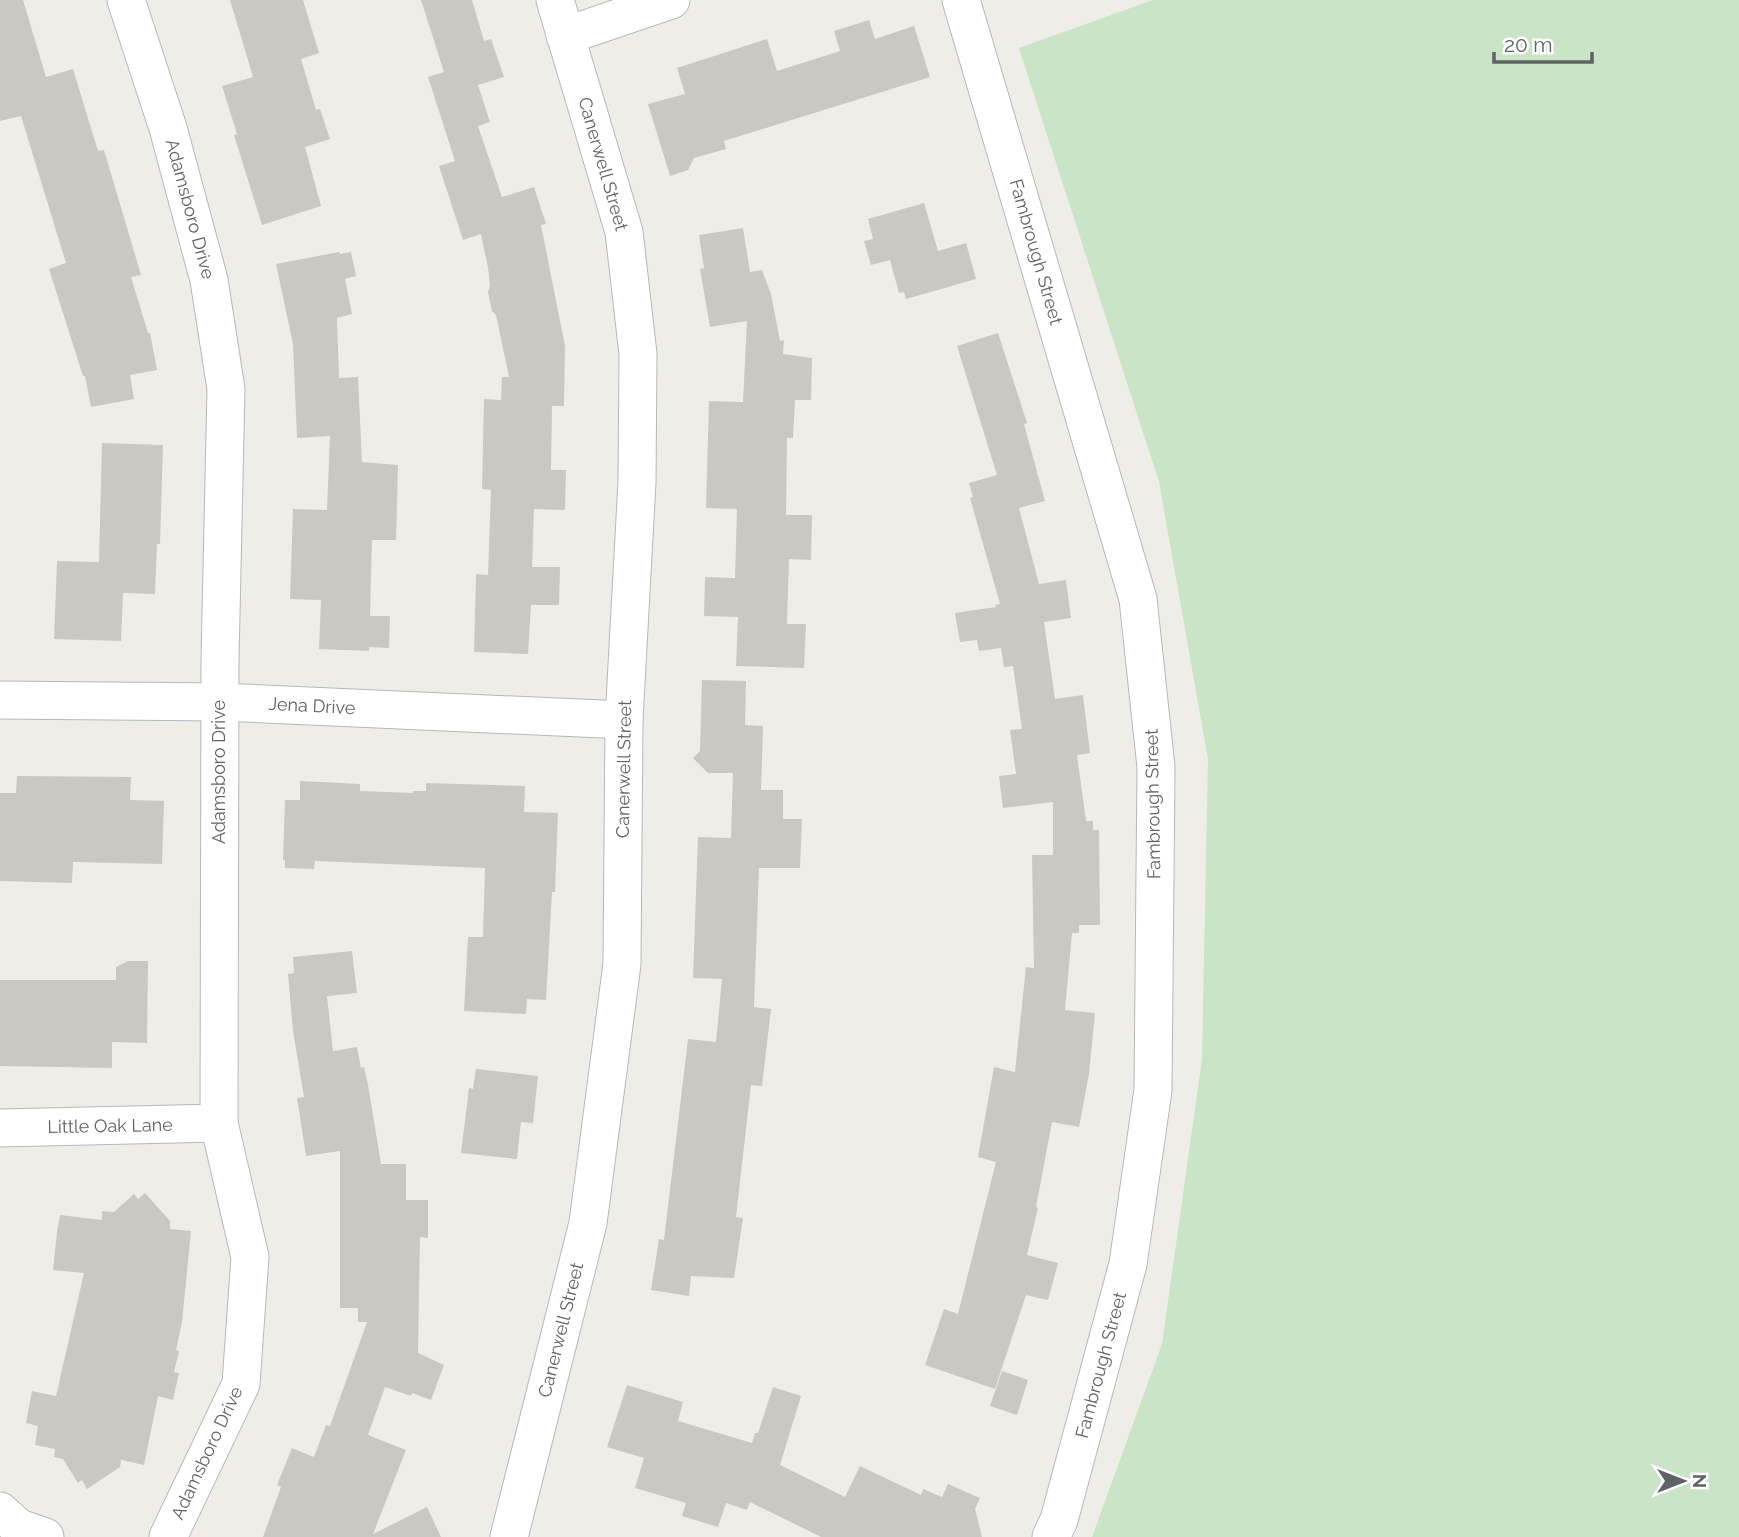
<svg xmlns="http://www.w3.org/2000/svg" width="1739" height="1537" viewBox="0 0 1739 1537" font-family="Raleway,sans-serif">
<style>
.green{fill:#c9e4c7}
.building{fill:#cbc8c4}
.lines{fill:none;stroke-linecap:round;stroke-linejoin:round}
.minor-casing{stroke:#b5b8bb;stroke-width:39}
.minor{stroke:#fff;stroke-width:37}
.labels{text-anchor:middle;stroke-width:7;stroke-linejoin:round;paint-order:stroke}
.street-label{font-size:18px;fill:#5f6366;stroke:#fff}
</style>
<rect width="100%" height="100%" fill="#efede8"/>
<path class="green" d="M 1153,0 L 1739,0 L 1739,1537 L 1092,1537 L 1162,1344 L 1202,1059 L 1208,759 L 1159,482 L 1019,48 Z"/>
<g class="building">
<path d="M 0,0 L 23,0 L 46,77 L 73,69 L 98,151 L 104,150 L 141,275 L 131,277 L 148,333 L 150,333 L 157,370 L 130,375 L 134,399 L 91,407 L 85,376 L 83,376 L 49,269 L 66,263 L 21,116 L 0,121 Z"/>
<path d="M 230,0 L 303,0 L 319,53 L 301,59 L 316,110 L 320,109 L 330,139 L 305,147 L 321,206 L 262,225 L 234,135 L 237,134 L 222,86 L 253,77 Z"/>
<path d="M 421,0 L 472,0 L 484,41 L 491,39 L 504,77 L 478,85 L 490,122 L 478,126 L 502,197 L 534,187 L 546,224 L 541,225 L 565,346 L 564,406 L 552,406 L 551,470 L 566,470 L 565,510 L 534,509 L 532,567 L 560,567 L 559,605 L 531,605 L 528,654 L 474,652 L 476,574 L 488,575 L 491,490 L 482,489 L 484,399 L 501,400 L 502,377 L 509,377 L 496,315 L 492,311 L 488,292 L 490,286 L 488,268 L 481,234 L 463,240 L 439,166 L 455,161 L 428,77 L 444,72 Z"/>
<path d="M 869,20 L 875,39 L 914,26 L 930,77 L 724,141 L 726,149 L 694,158 L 688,170 L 670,176 L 648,104 L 685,94 L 677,68 L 767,39 L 777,71 L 840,51 L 834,31 Z"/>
<path d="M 924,203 L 938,251 L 966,243 L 976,279 L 906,299 L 904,292 L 899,293 L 890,260 L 871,265 L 864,241 L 873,239 L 868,219 Z"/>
<path d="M 743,228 L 750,272 L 762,270 L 771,294 L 780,341 L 784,340 L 783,354 L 812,358 L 811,400 L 795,400 L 793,438 L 787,438 L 786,515 L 812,515 L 811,560 L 789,559 L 787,624 L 806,624 L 804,668 L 736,666 L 738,617 L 704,616 L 705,577 L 735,578 L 737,509 L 706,508 L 709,401 L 743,402 L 747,321 L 710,327 L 700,269 L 704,268 L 699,235 Z"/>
<path d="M 339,252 L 340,254 L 351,252 L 356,276 L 345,279 L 352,314 L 337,318 L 339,378 L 358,377 L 362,462 L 398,465 L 396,540 L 372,540 L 370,616 L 390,616 L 389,648 L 369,647 L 369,651 L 319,649 L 321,600 L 290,599 L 293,509 L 327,510 L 330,436 L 297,438 L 293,344 L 276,264 Z"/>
<path d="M 998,333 L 1027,423 L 1024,424 L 1045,501 L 1019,508 L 1039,584 L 1066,580 L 1071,618 L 1044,622 L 1055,699 L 1083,695 L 1090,753 L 1077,755 L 1086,821 L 1093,821 L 1093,830 L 1099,830 L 1100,925 L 1079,925 L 1079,933 L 1072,933 L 1065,1010 L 1095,1013 L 1089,1074 L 1079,1127 L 1052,1122 L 1036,1207 L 1038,1208 L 1027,1255 L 1058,1263 L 1048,1300 L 1026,1295 L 995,1389 L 925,1365 L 944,1309 L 958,1314 L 996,1162 L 978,1157 L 994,1067 L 1015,1072 L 1026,967 L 1034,968 L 1032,855 L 1053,855 L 1053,802 L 1003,808 L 999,776 L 1016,774 L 1010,730 L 1022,729 L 1013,666 L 1004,667 L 1001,648 L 979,651 L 977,640 L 960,642 L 955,613 L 996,607 L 995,605 L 1000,604 L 970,498 L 973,497 L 969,483 L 997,475 L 957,346 Z"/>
<path d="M 102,443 L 163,445 L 160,544 L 157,544 L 155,594 L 123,593 L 121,641 L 54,639 L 57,561 L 99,562 Z"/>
<path d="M 702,680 L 746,681 L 745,725 L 763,726 L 761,790 L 783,790 L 783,819 L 802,819 L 800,868 L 759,868 L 754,1007 L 771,1009 L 762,1086 L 751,1085 L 736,1217 L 743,1218 L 734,1278 L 691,1276 L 689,1296 L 651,1290 L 659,1239 L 664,1240 L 688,1039 L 716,1042 L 722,979 L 693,978 L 698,837 L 731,838 L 733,773 L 708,773 L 693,758 L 700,751 Z"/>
<path d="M 17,776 L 131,777 L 130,800 L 164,801 L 162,864 L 73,862 L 72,883 L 0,881 L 0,793 L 16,793 Z"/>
<path d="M 300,781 L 360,784 L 360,791 L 413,793 L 413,791 L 426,791 L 426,783 L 525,786 L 524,812 L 558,813 L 555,892 L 552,892 L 546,1000 L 527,999 L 526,1014 L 464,1011 L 468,937 L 483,937 L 485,868 L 315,861 L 314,869 L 285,868 L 285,860 L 283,860 L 285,800 L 300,800 Z"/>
<path d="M 352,951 L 357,993 L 327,996 L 333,1051 L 357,1047 L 361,1068 L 364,1067 L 368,1085 L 381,1164 L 406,1164 L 406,1200 L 428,1200 L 428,1238 L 420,1237 L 418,1353 L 444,1365 L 431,1400 L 412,1393 L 411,1396 L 385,1387 L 368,1435 L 406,1450 L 373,1534 L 427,1507 L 441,1537 L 263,1537 L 281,1487 L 277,1485 L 292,1448 L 314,1457 L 326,1425 L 330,1426 L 367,1322 L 358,1322 L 358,1308 L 340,1308 L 340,1151 L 306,1156 L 297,1098 L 304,1097 L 293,1031 L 288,974 L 294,973 L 293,957 Z"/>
<path d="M 128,961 L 148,961 L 147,1043 L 112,1042 L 112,1068 L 0,1066 L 0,980 L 116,980 L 116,967 Z"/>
<path d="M 476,1069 L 538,1076 L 533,1123 L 521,1122 L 517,1159 L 461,1153 L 469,1088 L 473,1089 Z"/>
<path d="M 145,1193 L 170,1221 L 170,1229 L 191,1231 L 182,1322 L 176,1350 L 179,1351 L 174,1372 L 179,1373 L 173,1400 L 158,1396 L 144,1465 L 121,1460 L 120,1467 L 87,1489 L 82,1480 L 78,1483 L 63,1459 L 54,1457 L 55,1449 L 35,1445 L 38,1426 L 26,1423 L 32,1391 L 56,1396 L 84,1273 L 53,1270 L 57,1232 L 60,1215 L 102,1220 L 102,1211 L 114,1212 L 134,1194 L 138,1199 Z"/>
<path d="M 1002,1371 L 1028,1380 L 1017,1415 L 990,1406 Z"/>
<path d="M 627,1385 L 683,1402 L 678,1421 L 752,1443 L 755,1433 L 758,1433 L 773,1387 L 801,1396 L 780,1465 L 845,1497 L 860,1466 L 921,1495 L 923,1489 L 942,1497 L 948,1484 L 980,1498 L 975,1509 L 982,1537 L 821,1537 L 750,1502 L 747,1510 L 726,1503 L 718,1527 L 682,1516 L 686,1503 L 635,1488 L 644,1458 L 607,1447 Z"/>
</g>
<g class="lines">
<g class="minor-casing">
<g id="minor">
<path d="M 126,0 L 168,128 L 209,280 L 226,389 L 220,659 L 219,1123 L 250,1257 L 241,1384 L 168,1537"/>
<path d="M 961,0 L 1138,599 L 1156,767 L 1153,1090 L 1128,1264 L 1059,1520 L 1051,1537"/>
<path d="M 565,36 L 671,0"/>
<path d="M 0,700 L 220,702 L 624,720"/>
<path d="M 0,1128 L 219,1123"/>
<path d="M 0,1511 L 19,1528 L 45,1537"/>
<path d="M 509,1537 L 588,1223 L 622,964 L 624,720 L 637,482 L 638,354 L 624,232 L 555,0"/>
</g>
</g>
<use href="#minor" class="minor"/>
</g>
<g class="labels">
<g class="street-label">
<text transform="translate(603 164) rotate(74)" y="6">Canerwell Street</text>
<text transform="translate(190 209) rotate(75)" y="6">Adamsboro Drive</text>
<text transform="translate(1036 252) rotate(74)" y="6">Fambrough Street</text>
<text transform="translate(312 706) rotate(3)" y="6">Jena Drive</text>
<text transform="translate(624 769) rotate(-89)" y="6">Canerwell Street</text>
<text transform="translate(219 772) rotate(-90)" y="6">Adamsboro Drive</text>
<text transform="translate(1153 804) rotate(-91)" y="6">Fambrough Street</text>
<text transform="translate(110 1126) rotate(-1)" y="6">Little Oak Lane</text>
<text transform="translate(561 1330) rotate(-76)" y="6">Canerwell Street</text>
<text transform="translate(1101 1365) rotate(-75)" y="6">Fambrough Street</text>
<text transform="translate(207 1453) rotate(-65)" y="6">Adamsboro Drive</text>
</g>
</g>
<g transform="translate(1683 1481) rotate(90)" stroke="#ffffff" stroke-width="5" paint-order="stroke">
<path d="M0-5L12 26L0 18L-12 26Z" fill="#5f6366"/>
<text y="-10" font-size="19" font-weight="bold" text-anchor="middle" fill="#5f6366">N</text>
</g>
<path d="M1494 52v10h98v-10" fill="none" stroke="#5f6366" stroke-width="3.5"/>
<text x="1504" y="52" font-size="21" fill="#5f6366" stroke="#ffffff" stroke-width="5" paint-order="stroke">20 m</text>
</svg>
